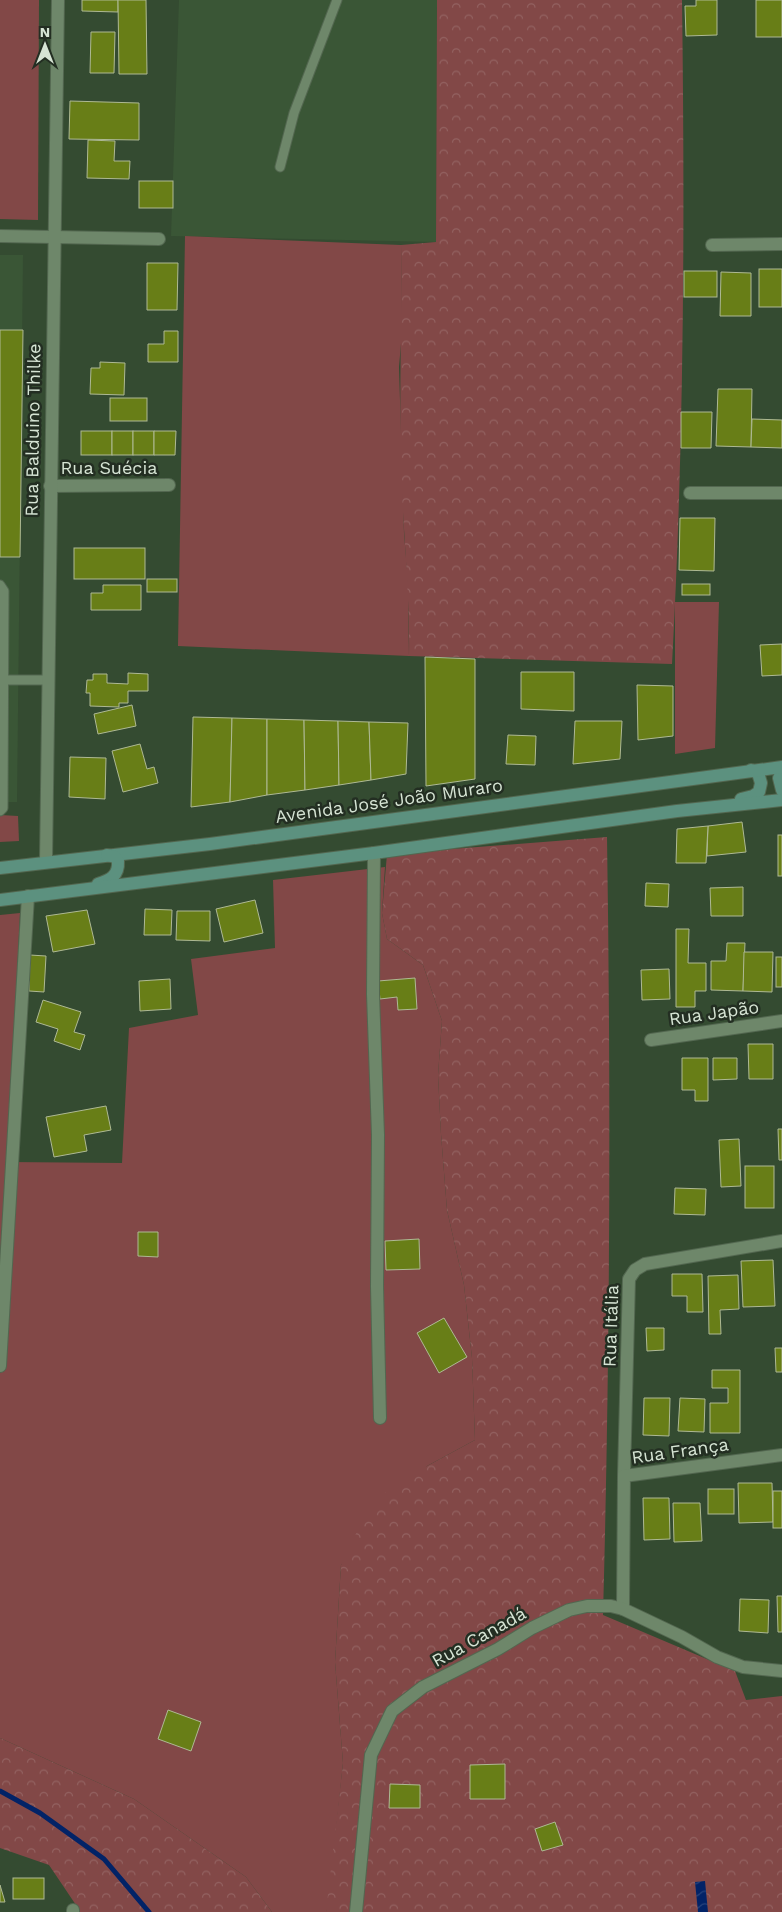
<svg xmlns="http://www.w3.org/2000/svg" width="782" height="1912" viewBox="0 0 782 1912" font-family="'Work Sans',sans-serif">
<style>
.built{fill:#3a5636}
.grass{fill:#824847}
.forest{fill:url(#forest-crowns)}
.water{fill:url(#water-waves)}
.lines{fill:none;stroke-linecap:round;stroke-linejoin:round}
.stream{stroke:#022367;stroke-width:5}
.building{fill:#687e17;stroke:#aeb994}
.lane-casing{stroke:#536750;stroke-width:11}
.street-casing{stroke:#536750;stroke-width:14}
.secondary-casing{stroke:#536750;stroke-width:14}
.lane{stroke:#6e876a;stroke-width:9}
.street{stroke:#6e876a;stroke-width:12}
.secondary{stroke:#5c917f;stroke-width:12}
.labels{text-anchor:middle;stroke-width:5;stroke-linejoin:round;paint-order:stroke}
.street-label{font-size:18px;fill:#d6e4d4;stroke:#232e22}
</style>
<defs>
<pattern id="forest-crowns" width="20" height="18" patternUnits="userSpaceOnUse" patternTransform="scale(1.25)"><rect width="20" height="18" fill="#824847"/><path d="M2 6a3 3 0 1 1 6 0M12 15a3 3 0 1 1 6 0" fill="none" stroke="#936261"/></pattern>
<pattern id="water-waves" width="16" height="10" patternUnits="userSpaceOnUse" patternTransform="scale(1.25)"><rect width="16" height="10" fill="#022367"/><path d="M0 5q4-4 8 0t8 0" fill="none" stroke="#26437c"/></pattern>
</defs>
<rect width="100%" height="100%" fill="#344b31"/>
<g class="built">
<path d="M 179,0 L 437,0 L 436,242 L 171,236 Z"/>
<path d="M 0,255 L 23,255 L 17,802 L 0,802 Z"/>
</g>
<g class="grass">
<path d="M 0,0 L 39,0 L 38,220 L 0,219 Z"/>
<path d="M 185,236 L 401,245 L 402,332 L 399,367 L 404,533 L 408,582 L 409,656 L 178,646 Z"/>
<path d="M 675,602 L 719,602 L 715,748 L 675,754 Z"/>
<path d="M 0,815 L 18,816 L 19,841 L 0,842 Z"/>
<path d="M 385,867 L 382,913 L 387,939 L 423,965 L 442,1021 L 438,1075 L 441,1134 L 447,1210 L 464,1285 L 472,1358 L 475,1440 L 427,1466 L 341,1565 L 335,1662 L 343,1763 L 328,1907 L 326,1912 L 272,1912 L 246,1877 L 134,1799 L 0,1738 L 0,915 L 20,913 L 8,1162 L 122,1163 L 129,1028 L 198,1015 L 191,959 L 275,948 L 273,880 Z"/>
</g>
<g class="forest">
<path d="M 437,0 L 682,0 C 685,222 684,443 672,664 L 409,656 C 410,594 403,532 401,469 C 399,394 402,320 401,245 L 436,242 Z"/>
<path d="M 607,837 C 611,1096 610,1355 603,1615 L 735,1671 L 746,1700 L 782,1696 L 782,1912 L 326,1912 L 343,1763 L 335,1662 L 341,1565 L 363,1519 L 385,1493 L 427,1466 L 475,1440 L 472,1358 L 464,1285 L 447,1210 L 441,1134 L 438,1075 L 442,1021 L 423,965 L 387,939 L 382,913 L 387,854 Z"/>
<path d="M 0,1738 L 134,1799 L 246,1877 L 272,1912 L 78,1912 L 78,1908 L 49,1865 L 0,1848 Z"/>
</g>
<path class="water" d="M 705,1881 L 708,1912 L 698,1912 L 695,1882 Z"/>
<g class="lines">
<path class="stream" d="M 0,1791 L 40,1813 L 104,1859 L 149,1912"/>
</g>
<g class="building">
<path d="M 82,0 L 118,0 L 118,12 L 82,11 Z"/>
<path d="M 118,0 L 146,0 L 147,74 L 119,74 Z"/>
<path d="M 696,0 L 717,0 L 717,35 L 686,36 L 685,6 L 696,6 Z"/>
<rect x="756" y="0" width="26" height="37"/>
<path d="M 91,32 L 115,32 L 114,73 L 90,73 Z"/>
<path d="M 70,101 L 139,103 L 139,140 L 69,139 Z"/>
<path d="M 88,140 L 115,141 L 114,161 L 130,161 L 129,179 L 87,178 Z"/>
<rect x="139" y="181" width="34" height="27"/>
<path d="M 147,263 L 178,263 L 177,310 L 147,310 Z"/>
<rect x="759" y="269" width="23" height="38"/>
<rect x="684" y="271" width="33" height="26"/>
<path d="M 721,272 L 751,273 L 751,316 L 720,316 Z"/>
<path d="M 0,330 L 23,330 L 20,557 L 0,557 Z"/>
<path d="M 164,331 L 178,331 L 178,362 L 148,362 L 148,344 L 164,344 Z"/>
<path d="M 100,362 L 125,363 L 124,395 L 90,394 L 91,368 L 100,368 Z"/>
<path d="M 718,389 L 752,389 L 751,447 L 716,446 Z"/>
<rect x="110" y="398" width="37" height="23"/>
<path d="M 681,412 L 712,412 L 711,448 L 681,448 Z"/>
<path d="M 752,419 L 782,420 L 782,448 L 751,447 Z"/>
<rect x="81" y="431" width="31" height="24"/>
<rect x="112" y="431" width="21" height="24"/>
<rect x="133" y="431" width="21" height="24"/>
<path d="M 154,431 L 176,431 L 175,455 L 154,455 Z"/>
<path d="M 680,518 L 715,518 L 714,571 L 679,570 Z"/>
<rect x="74" y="548" width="71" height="31"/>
<rect x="147" y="579" width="30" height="13"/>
<rect x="682" y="584" width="28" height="11"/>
<path d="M 103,585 L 141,585 L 141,610 L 91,610 L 91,593 L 103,593 Z"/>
<path d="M 782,644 L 782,675 L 762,676 L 760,645 Z"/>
<path d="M 425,657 L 475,659 L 475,779 L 426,786 Z"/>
<path d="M 521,672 L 574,672 L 574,711 L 521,709 Z"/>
<path d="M 128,673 L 148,674 L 148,691 L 128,691 L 128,703 L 119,703 L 119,707 L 90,706 L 90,693 L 86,693 L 87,680 L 93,680 L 93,674 L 107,674 L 107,683 L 128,684 Z"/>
<path d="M 637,685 L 673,686 L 673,736 L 638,740 Z"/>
<path d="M 132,705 L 136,726 L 98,734 L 94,714 Z"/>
<path d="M 193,717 L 232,718 L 230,802 L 191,807 Z"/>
<path d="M 232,718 L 267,719 L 267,795 L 230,802 Z"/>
<path d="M 267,719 L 304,720 L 305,790 L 267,795 Z"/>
<path d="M 304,720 L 338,721 L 339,785 L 305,790 Z"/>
<path d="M 338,721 L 369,722 L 371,780 L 339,785 Z"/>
<path d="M 575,721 L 622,721 L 620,759 L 573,764 Z"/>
<path d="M 369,722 L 408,723 L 406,774 L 371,780 Z"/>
<path d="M 508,735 L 536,736 L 535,765 L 506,764 Z"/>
<path d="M 140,744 L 147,769 L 154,767 L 158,783 L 123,792 L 112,751 Z"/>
<path d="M 70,757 L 106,758 L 105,799 L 69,797 Z"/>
<path d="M 742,822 L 746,852 L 707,856 L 708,826 Z"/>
<path d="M 708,826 L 706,863 L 676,863 L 677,829 Z"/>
<rect x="778" y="835" width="4" height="41"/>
<path d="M 646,883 L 669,884 L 668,907 L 645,906 Z"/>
<path d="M 743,887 L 743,916 L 711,916 L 710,888 Z"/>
<path d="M 255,900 L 263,933 L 224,942 L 216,909 Z"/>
<path d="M 145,909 L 172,910 L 171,935 L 144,935 Z"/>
<path d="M 87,910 L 95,944 L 53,952 L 46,916 Z"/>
<path d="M 177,911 L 210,911 L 210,941 L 176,940 Z"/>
<path d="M 676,929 L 689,929 L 688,963 L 706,963 L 706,991 L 695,991 L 695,1007 L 676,1007 Z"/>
<path d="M 727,943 L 745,943 L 743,991 L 711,990 L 711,961 L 726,961 Z"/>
<path d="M 744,952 L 773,952 L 772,992 L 743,991 Z"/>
<path d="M 30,955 L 46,956 L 44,992 L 29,991 Z"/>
<rect x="776" y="957" width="6" height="30"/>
<path d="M 669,969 L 670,999 L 642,1000 L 641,970 Z"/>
<path d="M 415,978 L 417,1009 L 398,1010 L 397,997 L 380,999 L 378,981 Z"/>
<path d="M 170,979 L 171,1009 L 140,1011 L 139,981 Z"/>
<path d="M 43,1000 L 81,1012 L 74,1032 L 85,1035 L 80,1050 L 54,1041 L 58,1029 L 36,1022 Z"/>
<path d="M 748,1044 L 773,1044 L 773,1079 L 749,1079 Z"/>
<path d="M 682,1058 L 708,1058 L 708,1101 L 695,1101 L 695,1090 L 682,1090 Z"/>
<path d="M 713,1058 L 737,1058 L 737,1079 L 713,1080 Z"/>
<path d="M 106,1106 L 111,1130 L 84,1135 L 87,1151 L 54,1157 L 46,1117 Z"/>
<path d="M 778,1129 L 782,1129 L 782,1160 L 779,1160 Z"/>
<path d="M 739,1139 L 741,1186 L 721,1187 L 719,1140 Z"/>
<rect x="745" y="1166" width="29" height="42"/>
<path d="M 675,1188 L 706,1189 L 705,1215 L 674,1214 Z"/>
<path d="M 138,1232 L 158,1232 L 158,1257 L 138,1256 Z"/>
<path d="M 419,1239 L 420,1269 L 386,1270 L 385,1241 Z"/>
<path d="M 773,1260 L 775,1306 L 743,1307 L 741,1261 Z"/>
<path d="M 672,1274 L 702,1274 L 703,1312 L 687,1312 L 687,1296 L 672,1296 Z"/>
<path d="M 738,1275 L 739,1309 L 720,1310 L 721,1334 L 709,1334 L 708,1276 Z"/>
<path d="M 444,1318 L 467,1357 L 439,1373 L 417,1333 Z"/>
<path d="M 646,1328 L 664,1328 L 664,1350 L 647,1351 Z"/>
<path d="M 775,1348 L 782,1348 L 782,1372 L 776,1372 Z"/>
<path d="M 712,1370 L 740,1370 L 740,1433 L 710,1433 L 710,1403 L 728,1403 L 728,1388 L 712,1388 Z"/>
<path d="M 644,1398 L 670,1398 L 669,1436 L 643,1435 Z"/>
<path d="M 680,1398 L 705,1399 L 704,1432 L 678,1431 Z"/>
<path d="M 738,1483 L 772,1483 L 773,1522 L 739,1523 Z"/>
<rect x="708" y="1489" width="26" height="25"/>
<rect x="773" y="1491" width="9" height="37"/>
<path d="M 643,1498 L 669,1498 L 670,1539 L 644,1540 Z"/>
<path d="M 673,1503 L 700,1503 L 702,1541 L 674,1542 Z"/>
<path d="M 777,1596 L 782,1596 L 782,1632 L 778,1632 Z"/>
<path d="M 740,1599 L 769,1600 L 768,1633 L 739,1631 Z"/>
<path d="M 168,1710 L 201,1722 L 191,1751 L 158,1739 Z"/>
<path d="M 505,1764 L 505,1799 L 470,1799 L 470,1765 Z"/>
<path d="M 390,1784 L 420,1785 L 420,1808 L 389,1808 Z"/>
<path d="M 555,1822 L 563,1845 L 542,1851 L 535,1829 Z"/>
<rect x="13" y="1878" width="31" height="21"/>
<path d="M 0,1885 L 5,1902 L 0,1902 Z"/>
</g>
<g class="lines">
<g class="lane-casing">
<g id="lane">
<path d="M 280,167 L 294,113 L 337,0"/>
<path d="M 0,585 L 4,591 L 3,808 L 0,811"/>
<path d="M 0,680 L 47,680"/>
</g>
</g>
<g class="street-casing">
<g id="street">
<path d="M 0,236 L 159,239"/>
<path d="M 712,245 L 782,244"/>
<path d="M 50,486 L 169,485"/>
<path d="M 690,493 L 782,493"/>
<path d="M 374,853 L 373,994 L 378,1135 L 377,1286 L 380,1418"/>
<path d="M 46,861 L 58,0"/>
<path d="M 651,1040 L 782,1021"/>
<path d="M 0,1366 L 28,896"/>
<path d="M 624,1476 L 629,1279 L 635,1270 L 645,1264 L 782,1241"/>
<path d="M 623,1609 L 624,1476 L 782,1455"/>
<path d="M 73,1910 L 73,1912"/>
<path d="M 356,1912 L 371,1755 L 392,1711 L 423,1687 L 498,1649 L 532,1628 L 569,1610 L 587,1606 L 611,1606 L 623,1609 L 682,1637 L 717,1657 L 743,1667 L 782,1671"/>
</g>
</g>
<g class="secondary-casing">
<g id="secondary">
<path d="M 782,773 L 779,778 L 782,790"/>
<path d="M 741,799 L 753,796 L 759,792 L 761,783 L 758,773 L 751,770"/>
<path d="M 0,868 L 210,844 L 782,767"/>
<path d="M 98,884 C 110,880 119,876 118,861 L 115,857 L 107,855"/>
<path d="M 0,900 L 374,853 L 677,811 L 782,800"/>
</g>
</g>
<use href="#lane" class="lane"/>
<use href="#street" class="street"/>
<use href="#secondary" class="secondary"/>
</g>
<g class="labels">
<g class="street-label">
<text transform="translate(33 430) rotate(-89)" y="6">Rua Balduino Thilke</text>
<text x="109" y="474">Rua Suécia</text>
<text transform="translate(389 801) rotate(-8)" y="6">Avenida José João Muraro</text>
<text transform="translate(714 1013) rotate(-8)" y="6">Rua Japão</text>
<text transform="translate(611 1326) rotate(-88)" y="6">Rua Itália</text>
<text transform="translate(680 1451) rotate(-8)" y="6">Rua França</text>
<text transform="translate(479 1637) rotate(-29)" y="6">Rua Canadá</text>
</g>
</g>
<g transform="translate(45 45)" stroke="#232e22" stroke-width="4" paint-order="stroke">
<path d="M0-4L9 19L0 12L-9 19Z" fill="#d6e4d4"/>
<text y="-8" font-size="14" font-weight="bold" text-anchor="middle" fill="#d6e4d4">N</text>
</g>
</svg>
